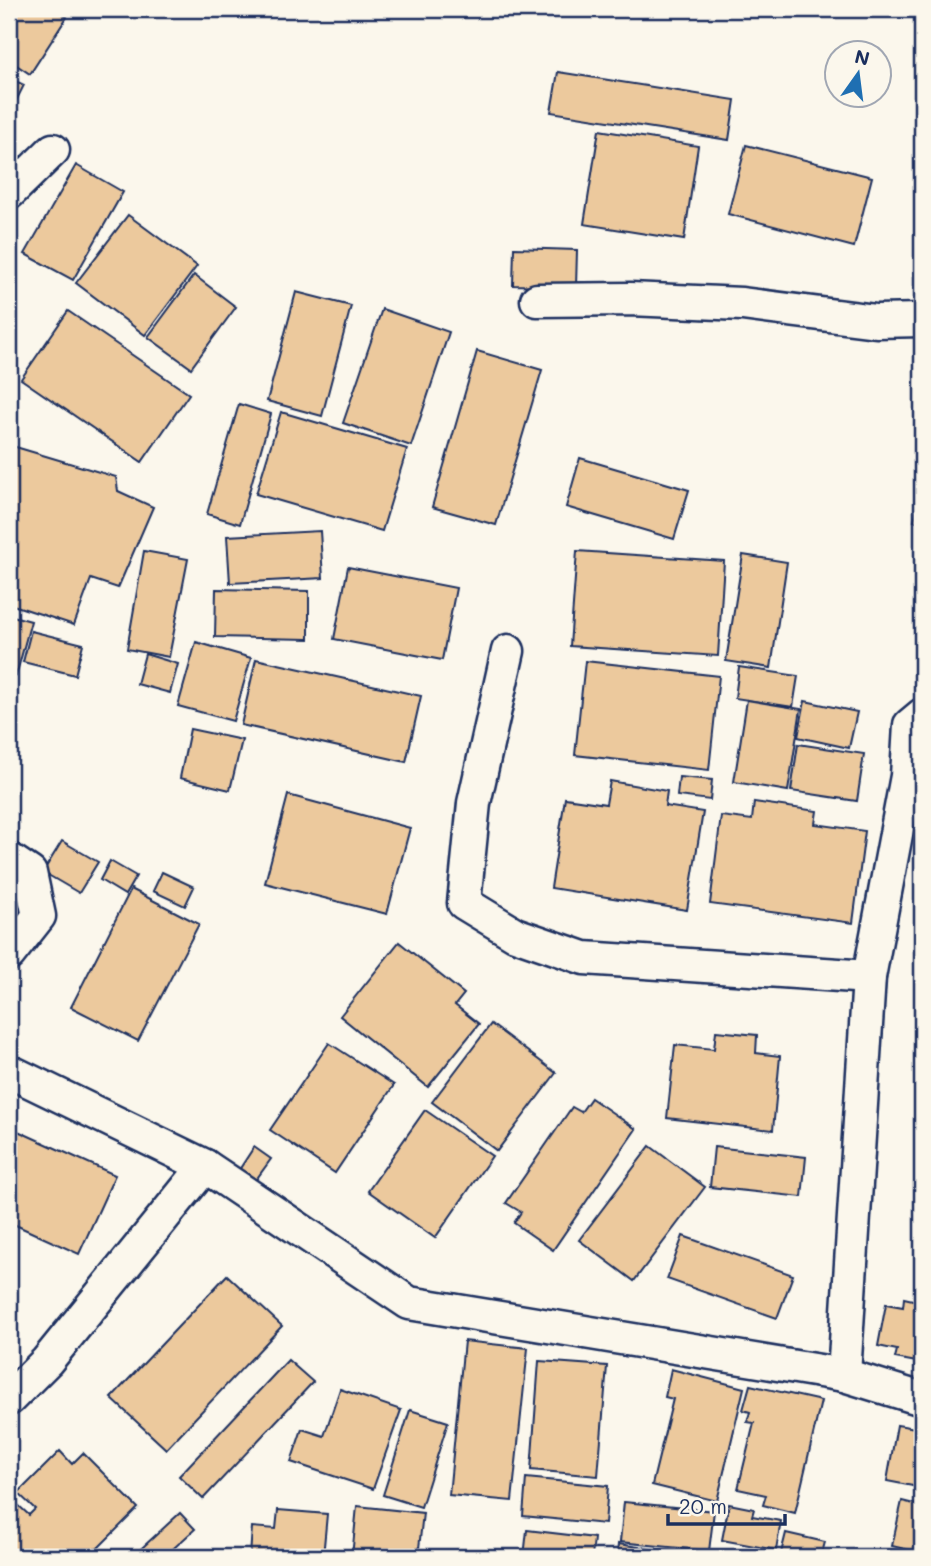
<svg xmlns="http://www.w3.org/2000/svg" width="931" height="1566" viewBox="0 0 931 1566" font-family="Mali,sans-serif">
<style>
.building{fill:#ecc99d;stroke:#1b2f5e;stroke-width:2}
.lines{fill:none;stroke-linecap:round;stroke-linejoin:round}
.minor-casing{stroke:#1b2f5e;stroke-width:37}
.minor{stroke:#fbf7ec;stroke-width:32}
</style>
<rect width="100%" height="100%" fill="#fbf7ec"/>
<filter id="ink" filterUnits="userSpaceOnUse"><feTurbulence type="fractalNoise" baseFrequency=".0143" numOctaves="2"/><feDisplacementMap in="SourceGraphic" scale="14" xChannelSelector="R" yChannelSelector="G"/><feConvolveMatrix kernelMatrix="1 2 1 2 8 2 1 2 1" color-interpolation-filters="sRGB"/></filter>
<g filter="url(#ink)">
<g class="building">
<path d="M 9,9 L 54,9 L 67,17 L 30,74 L 9,60 Z"/>
<path d="M 558,72 L 735,100 L 729,140 L 551,112 Z"/>
<path d="M 9,78 L 24,85 L 9,115 Z"/>
<path d="M 599,130 L 698,146 L 684,240 L 584,224 Z"/>
<path d="M 746,145 L 872,177 L 854,247 L 728,214 Z"/>
<path d="M 76,165 L 123,192 L 73,280 L 25,254 Z"/>
<path d="M 128,215 L 197,266 L 145,335 L 76,283 Z"/>
<path d="M 514,248 L 577,250 L 576,287 L 513,285 Z"/>
<path d="M 194,275 L 236,307 L 191,368 L 148,337 Z"/>
<path d="M 296,292 L 351,306 L 322,416 L 267,401 Z"/>
<path d="M 382,309 L 449,332 L 411,446 L 343,423 Z"/>
<path d="M 68,311 L 189,394 L 142,462 L 21,379 Z"/>
<path d="M 477,351 L 542,370 L 496,525 L 432,507 Z"/>
<path d="M 239,404 L 271,414 L 240,524 L 207,514 Z"/>
<path d="M 281,412 L 407,449 L 382,531 L 256,494 Z"/>
<path d="M 9,445 L 116,477 L 118,491 L 153,507 L 118,588 L 91,579 L 74,625 L 13,605 L 9,601 Z"/>
<path d="M 580,458 L 689,490 L 674,539 L 566,507 Z"/>
<path d="M 922,481 L 922,523 L 914,521 Z"/>
<path d="M 320,531 L 323,578 L 230,583 L 227,536 Z"/>
<path d="M 144,551 L 188,559 L 169,657 L 127,649 Z"/>
<path d="M 577,551 L 724,561 L 718,656 L 570,646 Z"/>
<path d="M 743,555 L 787,562 L 771,668 L 726,661 Z"/>
<path d="M 348,567 L 456,588 L 442,660 L 334,639 Z"/>
<path d="M 216,589 L 309,591 L 309,639 L 215,637 Z"/>
<path d="M 9,615 L 31,621 L 16,676 L 9,674 Z"/>
<path d="M 31,631 L 83,644 L 75,675 L 23,662 Z"/>
<path d="M 196,642 L 251,658 L 233,721 L 178,706 Z"/>
<path d="M 145,654 L 178,664 L 170,693 L 137,684 Z"/>
<path d="M 256,659 L 421,696 L 406,762 L 241,725 Z"/>
<path d="M 585,661 L 719,676 L 709,770 L 575,755 Z"/>
<path d="M 739,667 L 798,676 L 793,707 L 735,698 Z"/>
<path d="M 747,700 L 801,709 L 788,791 L 734,782 Z"/>
<path d="M 805,701 L 857,712 L 849,748 L 798,737 Z"/>
<path d="M 190,729 L 242,740 L 230,790 L 180,778 Z"/>
<path d="M 798,744 L 864,754 L 857,801 L 791,791 Z"/>
<path d="M 679,777 L 712,780 L 710,800 L 677,796 Z"/>
<path d="M 610,781 L 667,791 L 665,806 L 703,812 L 687,910 L 551,888 L 565,798 L 606,804 Z"/>
<path d="M 288,795 L 410,828 L 387,914 L 265,883 Z"/>
<path d="M 754,802 L 817,811 L 815,824 L 865,831 L 853,923 L 710,904 L 721,816 L 752,820 Z"/>
<path d="M 62,841 L 98,862 L 79,893 L 43,872 Z"/>
<path d="M 110,861 L 136,876 L 125,895 L 100,880 Z"/>
<path d="M 162,872 L 194,887 L 185,906 L 153,891 Z"/>
<path d="M 131,889 L 199,924 L 138,1041 L 71,1007 Z"/>
<path d="M 399,942 L 464,994 L 455,1005 L 479,1024 L 428,1087 L 340,1016 Z"/>
<path d="M 491,1024 L 556,1073 L 497,1151 L 432,1102 Z"/>
<path d="M 716,1031 L 757,1035 L 756,1053 L 780,1056 L 773,1130 L 667,1118 L 675,1045 L 714,1049 Z"/>
<path d="M 329,1043 L 394,1085 L 335,1173 L 270,1130 Z"/>
<path d="M 591,1098 L 636,1129 L 553,1250 L 514,1223 L 521,1212 L 506,1203 L 572,1107 L 581,1112 Z"/>
<path d="M 425,1110 L 492,1156 L 435,1238 L 368,1191 Z"/>
<path d="M 9,1127 L 115,1175 L 79,1254 L 9,1222 Z"/>
<path d="M 650,1146 L 705,1187 L 634,1281 L 579,1240 Z"/>
<path d="M 254,1147 L 271,1159 L 255,1181 L 239,1170 Z"/>
<path d="M 714,1147 L 806,1157 L 802,1197 L 710,1187 Z"/>
<path d="M 683,1236 L 793,1275 L 777,1318 L 667,1279 Z"/>
<path d="M 227,1275 L 282,1326 L 166,1449 L 111,1398 Z"/>
<path d="M 904,1298 L 922,1302 L 922,1363 L 895,1358 L 897,1350 L 878,1346 L 886,1304 L 903,1307 Z"/>
<path d="M 464,1341 L 528,1348 L 512,1501 L 449,1495 Z"/>
<path d="M 288,1360 L 313,1382 L 203,1499 L 179,1476 Z"/>
<path d="M 539,1361 L 607,1366 L 598,1476 L 531,1470 Z"/>
<path d="M 671,1369 L 744,1388 L 717,1501 L 652,1485 L 673,1399 L 665,1397 Z"/>
<path d="M 750,1385 L 821,1401 L 795,1513 L 763,1505 L 766,1495 L 738,1489 L 754,1423 L 747,1422 L 750,1412 L 743,1410 Z"/>
<path d="M 340,1389 L 401,1410 L 373,1489 L 291,1462 L 302,1429 L 324,1436 Z"/>
<path d="M 410,1410 L 448,1422 L 421,1507 L 383,1495 Z"/>
<path d="M 897,1425 L 922,1429 L 922,1463 L 918,1487 L 887,1481 Z"/>
<path d="M 60,1451 L 72,1464 L 83,1453 L 138,1508 L 89,1557 L 9,1557 L 9,1511 L 17,1504 L 29,1515 L 35,1509 L 18,1493 Z"/>
<path d="M 526,1478 L 608,1486 L 605,1524 L 523,1516 Z"/>
<path d="M 902,1501 L 922,1506 L 922,1553 L 892,1546 Z"/>
<path d="M 624,1502 L 714,1511 L 709,1551 L 620,1542 Z"/>
<path d="M 729,1504 L 754,1509 L 752,1516 L 781,1521 L 776,1550 L 722,1540 Z"/>
<path d="M 357,1506 L 423,1513 L 418,1557 L 352,1557 Z"/>
<path d="M 278,1510 L 327,1514 L 323,1557 L 250,1557 L 252,1527 L 276,1529 Z"/>
<path d="M 180,1513 L 195,1529 L 164,1557 L 132,1557 Z"/>
<path d="M 527,1530 L 594,1538 L 592,1557 L 524,1557 Z"/>
<path d="M 786,1533 L 825,1542 L 821,1557 L 780,1557 Z"/>
<path d="M 618,1544 L 686,1554 L 686,1557 L 617,1557 Z"/>
</g>
<g class="lines">
<g class="minor-casing">
<g id="minor">
<path d="M 9,193 L 53,150"/>
<path d="M 537,300 L 630,299 L 742,304 L 876,321 L 922,320"/>
<path d="M 508,651 L 474,803 L 464,903 L 515,934 L 584,958 L 869,977"/>
<path d="M 9,859 L 30,873 L 39,916 L 9,954"/>
<path d="M 9,1071 L 205,1166 L 409,1303 L 844,1375 L 922,1399"/>
<path d="M 844,1375 L 869,977 L 907,776 L 910,725 L 922,715"/>
<path d="M 9,1399 L 47,1361 L 205,1166"/>
</g>
</g>
<use href="#minor" class="minor"/>
</g>
</g>
<rect width="931" height="1566" fill="none" stroke="#fbf7ec" stroke-width="35"/>
<rect x="18" y="18" width="896" height="1531" fill="none" stroke="#1b2f5e" stroke-width="2.5" filter="url(#ink)"/>
<g transform="translate(858 74) rotate(14)"><circle r="33" fill="#fbf7ec" stroke="#a1a7b3" stroke-width="2"/>
<path d="M0-5L12 26L0 18L-12 26Z" fill="#1f6fb2"/>
<text y="-10" font-size="19" font-weight="bold" text-anchor="middle" fill="#1b2f5e">N</text>
</g>
<path d="M668 1514v10h117v-10" fill="none" stroke="#1b2f5e" stroke-width="3.5"/>
<text x="679" y="1514" font-size="21" fill="#1b2f5e" stroke="#fbf7ec" stroke-width="5" paint-order="stroke">20 m</text>
</svg>
